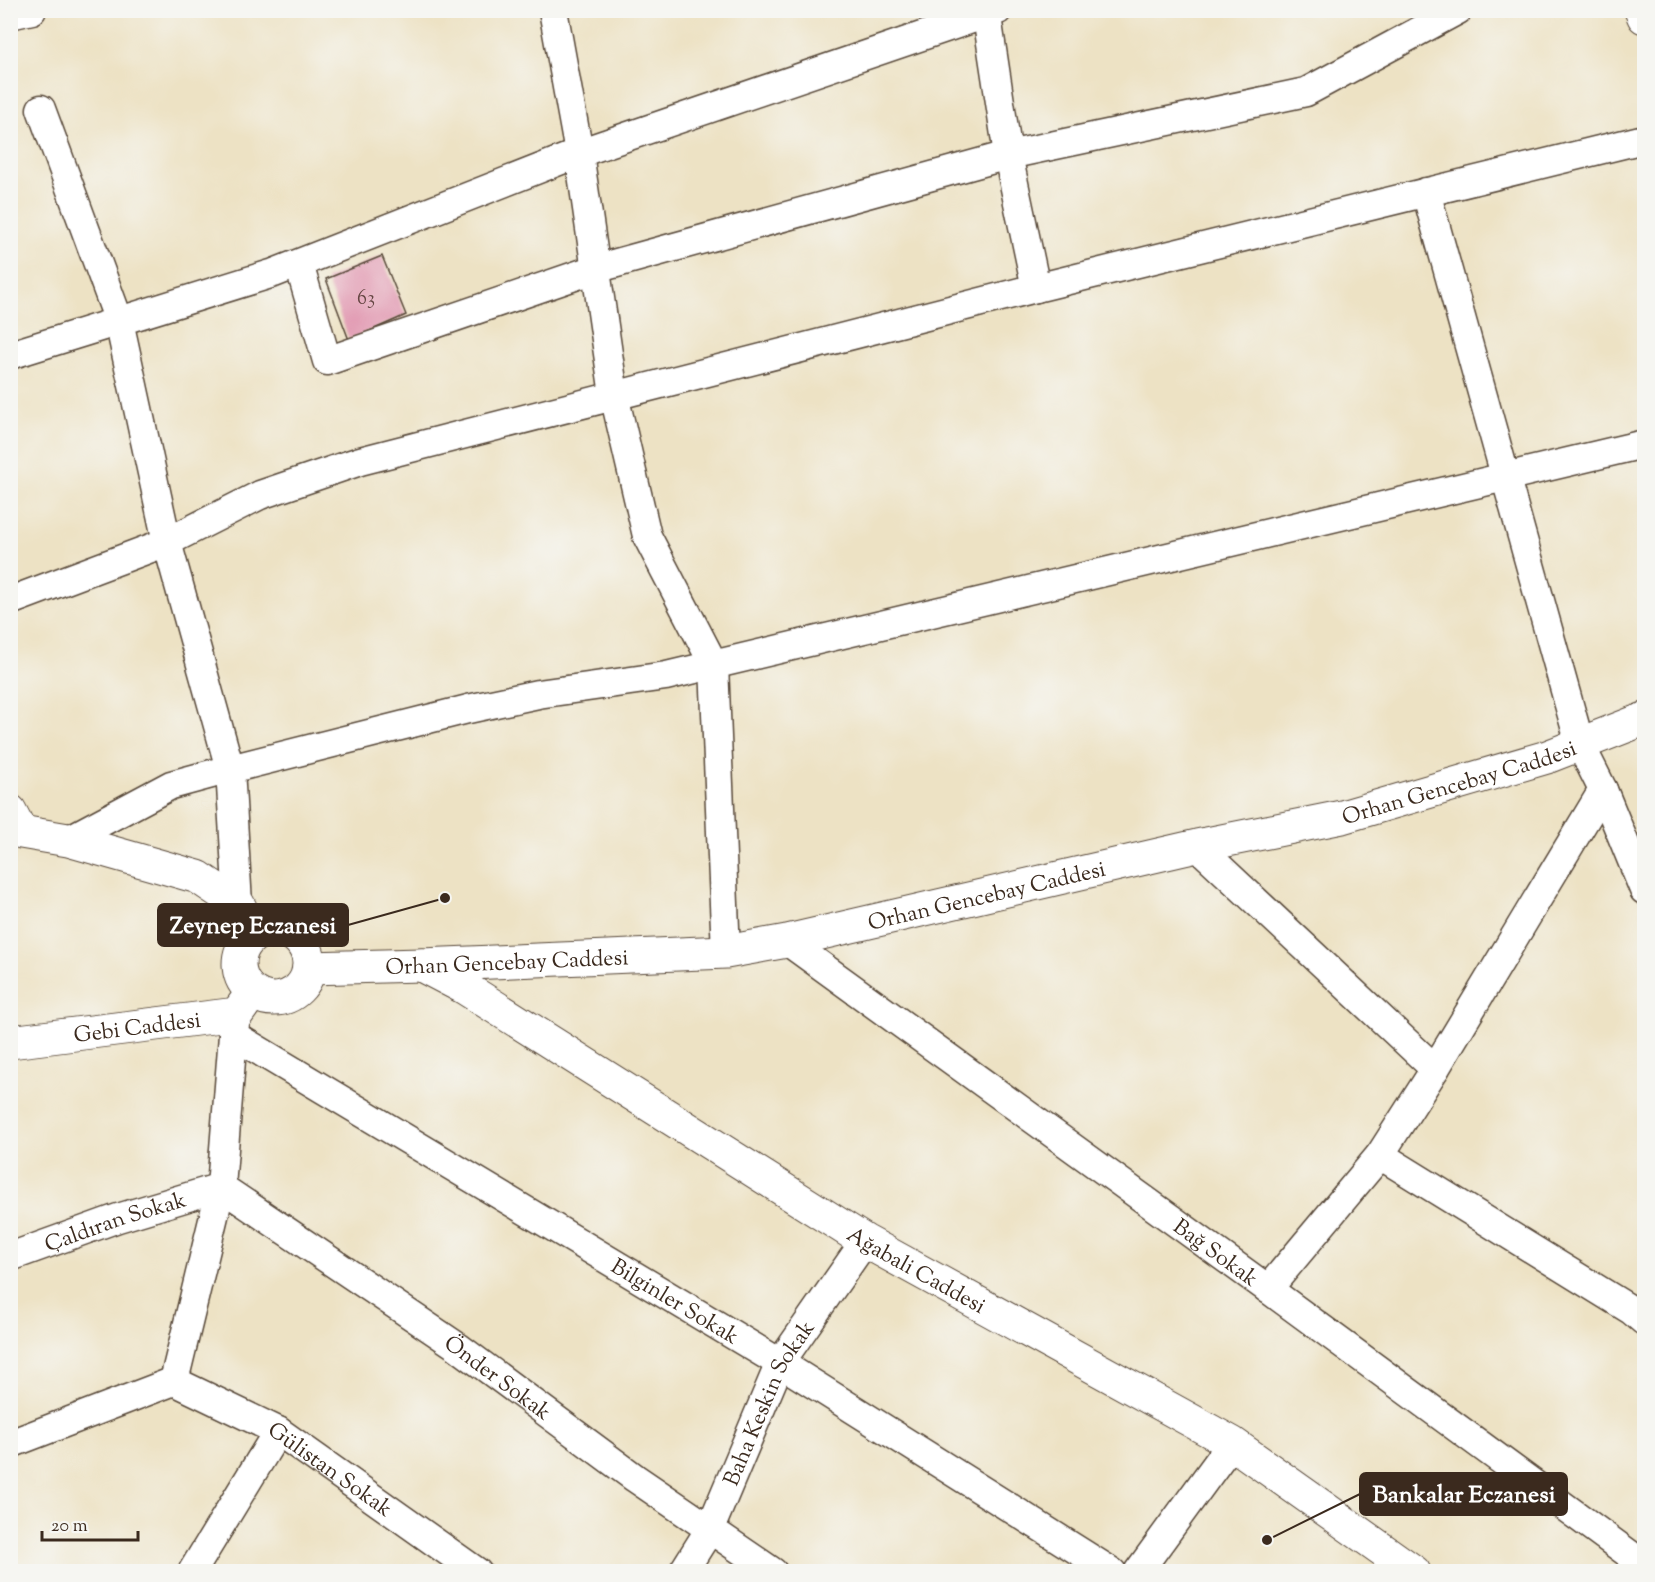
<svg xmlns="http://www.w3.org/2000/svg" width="1655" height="1582" viewBox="0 0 1655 1582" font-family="'Sorts Mill Goudy',serif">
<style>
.building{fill:#e197b0}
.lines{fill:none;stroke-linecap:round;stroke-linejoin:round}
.minor-casing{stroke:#564637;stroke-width:31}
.tertiary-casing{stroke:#564637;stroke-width:35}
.secondary-casing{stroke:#564637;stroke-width:35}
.minor{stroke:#fff;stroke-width:28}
.tertiary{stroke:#fff;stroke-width:33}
.secondary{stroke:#fff;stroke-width:33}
.labels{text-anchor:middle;stroke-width:4.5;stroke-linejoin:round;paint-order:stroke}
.number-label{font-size:20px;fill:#644542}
.street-label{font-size:22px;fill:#3b2a1e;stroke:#f6f6f2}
.leader{fill:none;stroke:#3b2a1e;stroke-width:2}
.callout-dot{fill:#3b2a1e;stroke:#f6f6f2;stroke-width:2}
.callout{fill:#3b2a1e;stroke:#3b2a1e;stroke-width:2}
.callout-label{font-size:24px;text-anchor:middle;font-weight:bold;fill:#fff}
</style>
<rect width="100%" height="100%" fill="#f6f6f2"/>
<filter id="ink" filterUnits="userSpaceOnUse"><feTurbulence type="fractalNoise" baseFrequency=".0167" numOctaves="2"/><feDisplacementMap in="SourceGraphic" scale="12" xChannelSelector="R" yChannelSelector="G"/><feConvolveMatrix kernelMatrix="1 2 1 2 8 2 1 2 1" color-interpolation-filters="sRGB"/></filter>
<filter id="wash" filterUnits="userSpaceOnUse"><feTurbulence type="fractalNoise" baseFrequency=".008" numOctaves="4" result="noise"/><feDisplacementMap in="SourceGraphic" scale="24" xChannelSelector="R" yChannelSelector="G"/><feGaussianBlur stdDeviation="1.35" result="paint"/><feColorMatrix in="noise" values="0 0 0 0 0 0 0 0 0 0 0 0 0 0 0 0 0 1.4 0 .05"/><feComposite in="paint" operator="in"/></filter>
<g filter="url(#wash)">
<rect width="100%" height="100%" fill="#ede2c4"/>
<g id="blocks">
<path class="building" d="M 382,256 L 406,315 L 349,340 L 326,279 Z"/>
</g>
</g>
<g filter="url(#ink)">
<use href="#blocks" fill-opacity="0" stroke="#564637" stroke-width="1.5"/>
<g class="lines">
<g class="minor-casing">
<g id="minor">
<path d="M 553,10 L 579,153 L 614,395 L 647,536 L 714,665 L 726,952"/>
<path d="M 986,10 L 1008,155 L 1036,288"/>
<path d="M 10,15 L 32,10"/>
<path d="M 41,109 L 119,321 L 167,542 L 230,769 L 238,904"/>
<path d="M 1426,192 L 1580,744 L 1603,790 L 1644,890"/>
<path d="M 299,264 L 327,361 L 595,269 L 1008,155 L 1306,92 L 1458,10"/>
<path d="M 10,355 L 274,273 L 579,153 L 998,10"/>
<path d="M 10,601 L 167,542 L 260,495 L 360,461 L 1036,288 L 1644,139"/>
<path d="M 68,840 L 171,785 L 230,769 L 468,709 L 538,694 L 666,676 L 1644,444"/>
<path d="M 1197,846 L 1435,1069"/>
<path id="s1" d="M 787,941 L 1268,1289 L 1644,1565"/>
<path id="s2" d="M 233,1035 L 780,1363 L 1112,1572"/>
<path d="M 1380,1155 L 1631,1310 L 1644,1321"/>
<path id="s3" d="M 221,1187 L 458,1347 L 635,1478 L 773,1572"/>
<path id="s4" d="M 10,1257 L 118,1218 L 221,1187"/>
<path d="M 1268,1289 L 1380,1155 L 1435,1069 L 1603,790"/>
<path d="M 174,1381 L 221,1187 L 233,1035 L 236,1019"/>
<path id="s5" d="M 174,1381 L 278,1431 L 477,1572"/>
<path d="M 10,1444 L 174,1381"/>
<path d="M 192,1572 L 278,1431"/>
<path id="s6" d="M 683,1572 L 710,1529 L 780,1363 L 865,1241"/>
<path d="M 1138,1572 L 1232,1443"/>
</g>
</g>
<g class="tertiary-casing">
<g id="tertiary">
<path d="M 1641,10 L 1644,17"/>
<path d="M 10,811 L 21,832 L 68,840 L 198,877 L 238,904 L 245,918 L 257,931"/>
<path id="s7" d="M 421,965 L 465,988 L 865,1241 L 1232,1443 L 1414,1572"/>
</g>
</g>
<g class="secondary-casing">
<g id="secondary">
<circle cx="274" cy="964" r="35"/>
<path id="s8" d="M 309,968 L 421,965 L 726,952 L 787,941 L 1197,846 L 1342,817 L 1547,757 L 1644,719"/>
<path id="s9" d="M 10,1042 L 237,1014 L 252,993"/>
</g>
</g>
<use href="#minor" class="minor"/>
<use href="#tertiary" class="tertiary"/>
<use href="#secondary" class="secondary"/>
</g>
</g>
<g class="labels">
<g class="number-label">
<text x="366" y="304">63</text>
</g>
<g class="street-label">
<text dy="8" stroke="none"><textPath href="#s8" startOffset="1170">Orhan Gencebay Caddesi</textPath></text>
<text dy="8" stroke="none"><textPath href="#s8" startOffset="684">Orhan Gencebay Caddesi</textPath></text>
<text dy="8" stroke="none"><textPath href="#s8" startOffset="198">Orhan Gencebay Caddesi</textPath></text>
<text dy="8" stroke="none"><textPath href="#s9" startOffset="128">Gebi Caddesi</textPath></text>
<text dy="8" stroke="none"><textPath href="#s4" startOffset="111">Çaldıran Sokak</textPath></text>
<text dy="8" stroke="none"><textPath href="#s1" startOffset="530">Bağ Sokak</textPath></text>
<text dy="8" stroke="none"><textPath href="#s7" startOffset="582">Ağabali Caddesi</textPath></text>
<text dy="8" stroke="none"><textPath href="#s2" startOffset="516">Bilginler Sokak</textPath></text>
<text dy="8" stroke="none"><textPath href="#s3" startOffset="336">Önder Sokak</textPath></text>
<text dy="8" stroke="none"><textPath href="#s6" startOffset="190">Baha Keskin Sokak</textPath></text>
<text dy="8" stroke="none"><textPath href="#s5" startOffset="180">Gülistan Sokak</textPath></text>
</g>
</g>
<path class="leader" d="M445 898L348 925M1267 1540L1360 1494"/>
<g class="callout-dot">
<circle cx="445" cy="898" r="6"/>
<circle cx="1267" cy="1540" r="6"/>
</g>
<g class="callout">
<rect x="158" y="904" width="190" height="42" rx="6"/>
<rect x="1360" y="1473" width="207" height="42" rx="6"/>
</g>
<g class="callout-label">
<text x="253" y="933">Zeynep Eczanesi</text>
<text x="1464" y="1502">Bankalar Eczanesi</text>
</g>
<rect width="1655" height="1582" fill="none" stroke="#f6f6f2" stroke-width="36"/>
<path d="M42 1531v9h96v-9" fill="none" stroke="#3b2a1e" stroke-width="3"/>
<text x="51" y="1531" font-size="18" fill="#3b2a1e" stroke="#f6f6f2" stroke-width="4.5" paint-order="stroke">20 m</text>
</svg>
